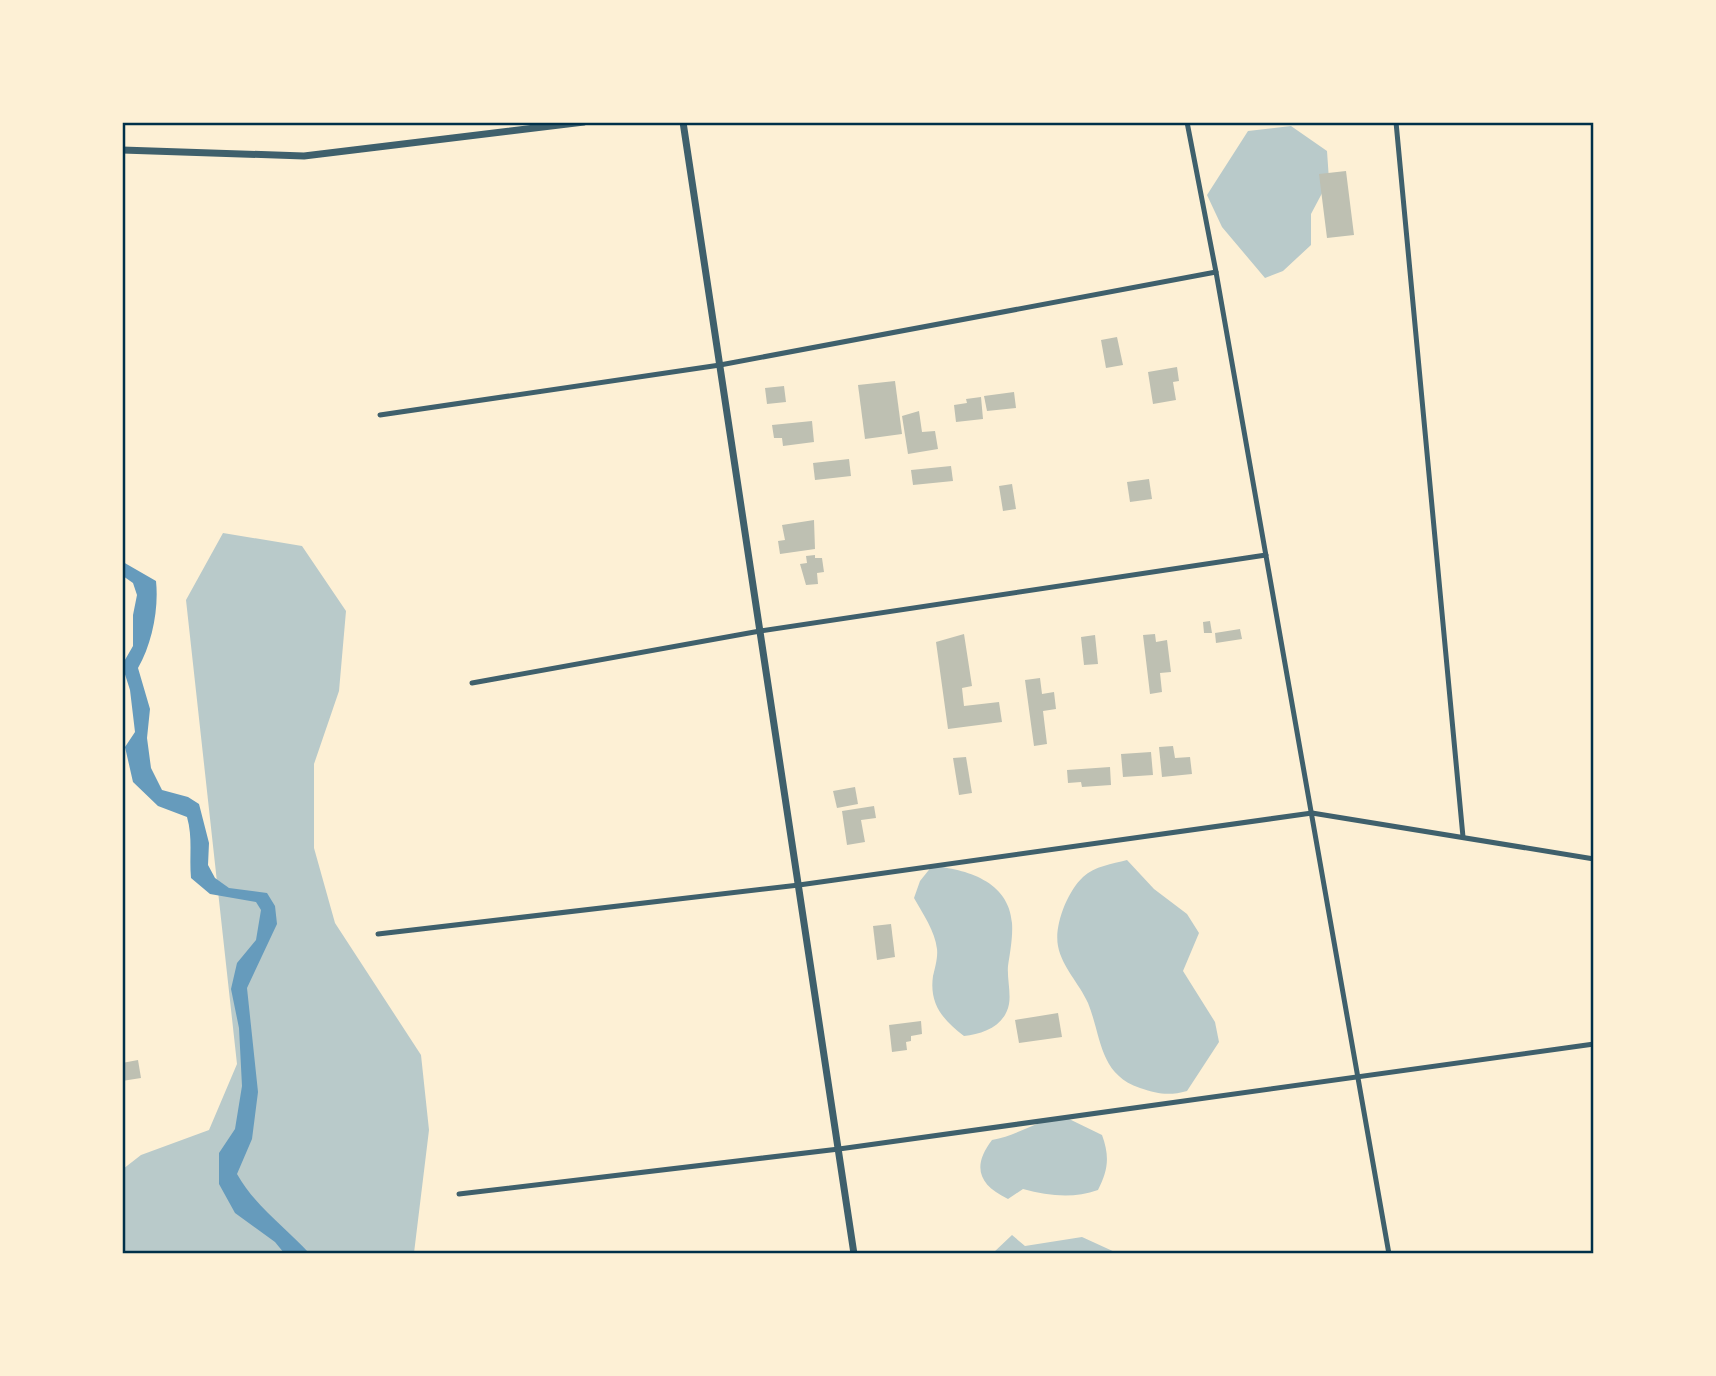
<svg xmlns="http://www.w3.org/2000/svg" width="1716" height="1376" viewBox="0 0 1716 1376" font-family="'Space Grotesk',sans-serif">
<style>
.green{fill:#b9caca}
.water{fill:#669bbc}
.building{fill:#bec0b2}
.lines{fill:none;stroke-linecap:round;stroke-linejoin:round}
.service{stroke:#3f606c;stroke-width:5}
.minor{stroke:#3f606c;stroke-width:7}
.neatline{fill:none;stroke:#003049;stroke-width:2.5}
</style>
<rect width="100%" height="100%" fill="#fdf0d5"/>
<g class="green">
<path d="M 1291,126 L 1327,151 L 1329,180 L 1311,214 L 1311,245 L 1283,271 L 1265,278 L 1222,227 L 1207,195 L 1248,131 Z"/>
<path d="M 223,533 L 302,546 L 346,611 L 339,691 L 314,764 L 314,848 L 335,923 L 421,1055 L 429,1130 L 414,1253 L 123,1254 L 123,1169 L 141,1155 L 209,1130 L 237,1064 L 186,600 Z"/>
<path d="M 1127,860 L 1154,889 L 1187,914 L 1199,933 L 1183,971 L 1215,1022 L 1219,1042 L 1187,1091 C 1169,1096 1158,1094 1140,1088 C 1099,1074 1102,1038 1088,1003 C 1079,983 1062,967 1058,946 C 1054,926 1067,892 1083,877 C 1095,866 1112,864 1127,860 Z"/>
<path d="M 932,866 C 966,869 1009,881 1012,923 C 1013,937 1010,953 1008,966 C 1007,978 1011,993 1009,1004 C 1005,1026 983,1034 964,1036 C 943,1020 929,1004 933,976 C 935,968 938,957 937,949 C 935,931 923,914 914,898 L 920,881 Z"/>
<path d="M 1065,1117 L 1102,1135 C 1110,1157 1108,1170 1098,1190 C 1073,1199 1049,1196 1023,1189 L 1008,1199 C 978,1185 972,1166 992,1140 C 1019,1135 1039,1119 1065,1117 Z"/>
<path d="M 1012,1235 L 1025,1246 L 1082,1237 L 1117,1253 L 993,1253 Z"/>
</g>
<path class="water" d="M 123,562 L 156,581 C 159,609 152,644 138,668 L 150,709 L 147,738 L 151,768 L 162,790 L 188,797 L 199,804 L 209,843 L 208,865 L 215,878 L 229,888 L 267,893 L 275,906 L 277,924 L 247,988 L 258,1092 L 252,1139 L 237,1174 C 255,1206 285,1227 309,1253 L 284,1253 L 275,1242 L 235,1213 L 219,1184 L 219,1153 L 235,1129 L 242,1086 L 239,1028 L 231,989 L 237,963 L 256,940 L 261,910 L 256,902 L 210,894 L 191,878 C 189,857 193,838 187,817 L 158,806 L 133,782 L 125,747 L 135,732 L 130,690 L 122,665 L 133,646 L 133,615 L 137,595 L 133,583 L 123,576 Z"/>
<g class="building">
<path d="M 1346,171 L 1354,235 L 1327,238 L 1319,174 Z"/>
<path d="M 1117,337 L 1123,365 L 1106,368 L 1101,340 Z"/>
<path d="M 1177,367 L 1179,381 L 1173,382 L 1176,400 L 1153,404 L 1148,372 Z"/>
<path d="M 895,381 L 902,434 L 865,439 L 858,385 Z"/>
<path d="M 784,386 L 786,402 L 767,404 L 765,388 Z"/>
<path d="M 1014,392 L 1016,408 L 987,411 L 984,396 Z"/>
<path d="M 981,397 L 983,419 L 956,422 L 954,405 L 967,403 L 966,399 Z"/>
<path d="M 919,411 L 922,432 L 935,431 L 938,449 L 908,454 L 902,416 Z"/>
<path d="M 812,421 L 814,442 L 783,446 L 782,438 L 774,438 L 772,425 Z"/>
<path d="M 849,459 L 851,476 L 815,480 L 813,463 Z"/>
<path d="M 951,466 L 953,481 L 913,485 L 911,470 Z"/>
<path d="M 1149,479 L 1152,499 L 1130,502 L 1127,482 Z"/>
<path d="M 1012,484 L 1016,509 L 1003,511 L 999,486 Z"/>
<path d="M 814,520 L 815,549 L 780,554 L 778,541 L 785,540 L 782,525 Z"/>
<path d="M 815,555 L 815,558 L 822,558 L 824,572 L 817,573 L 818,584 L 806,585 L 800,564 L 807,563 L 806,556 Z"/>
<path d="M 1210,621 L 1212,633 L 1204,633 L 1203,622 Z"/>
<path d="M 1240,629 L 1242,639 L 1216,643 L 1215,633 Z"/>
<path d="M 964,634 L 972,686 L 962,688 L 964,706 L 999,702 L 1002,722 L 948,729 L 936,642 Z"/>
<path d="M 1155,634 L 1156,642 L 1167,640 L 1171,672 L 1160,673 L 1162,692 L 1150,694 L 1143,635 Z"/>
<path d="M 1095,635 L 1098,664 L 1084,665 L 1081,637 Z"/>
<path d="M 1040,678 L 1042,694 L 1054,692 L 1056,709 L 1043,711 L 1047,744 L 1034,746 L 1025,680 Z"/>
<path d="M 1173,746 L 1175,758 L 1190,757 L 1192,774 L 1162,777 L 1159,747 Z"/>
<path d="M 1151,752 L 1153,775 L 1123,777 L 1121,754 Z"/>
<path d="M 966,757 L 972,793 L 959,795 L 953,758 Z"/>
<path d="M 1110,767 L 1111,785 L 1082,787 L 1081,782 L 1068,783 L 1067,770 Z"/>
<path d="M 855,787 L 858,804 L 837,808 L 833,791 Z"/>
<path d="M 874,806 L 876,818 L 861,820 L 865,842 L 847,845 L 842,811 Z"/>
<path d="M 891,924 L 895,957 L 877,960 L 873,926 Z"/>
<path d="M 1058,1013 L 1062,1037 L 1019,1043 L 1015,1020 Z"/>
<path d="M 921,1021 L 922,1034 L 911,1036 L 911,1041 L 906,1042 L 907,1050 L 892,1052 L 889,1025 Z"/>
<path d="M 138,1060 L 141,1078 L 122,1081 L 122,1063 Z"/>
</g>
<g class="lines">
<g class="service">
<path d="M 1187,122 L 1216,272 L 1389,1254"/>
<path d="M 1396,122 L 1463,837"/>
<path d="M 380,415 L 720,365 L 1216,272"/>
<path d="M 472,683 L 760,631 L 1266,555"/>
<path d="M 378,934 L 799,885 L 1312,813 L 1594,859"/>
<path d="M 459,1194 L 839,1149 L 1594,1044"/>
</g>
<g class="minor">
<path d="M 683,122 L 854,1254"/>
<path d="M 122,150 L 304,156 L 584,122"/>
</g>
</g>
<rect width="1716" height="1376" fill="none" stroke="#fdf0d5" stroke-width="248"/>
<rect x="124" y="124" width="1468" height="1128" class="neatline"/>
</svg>
